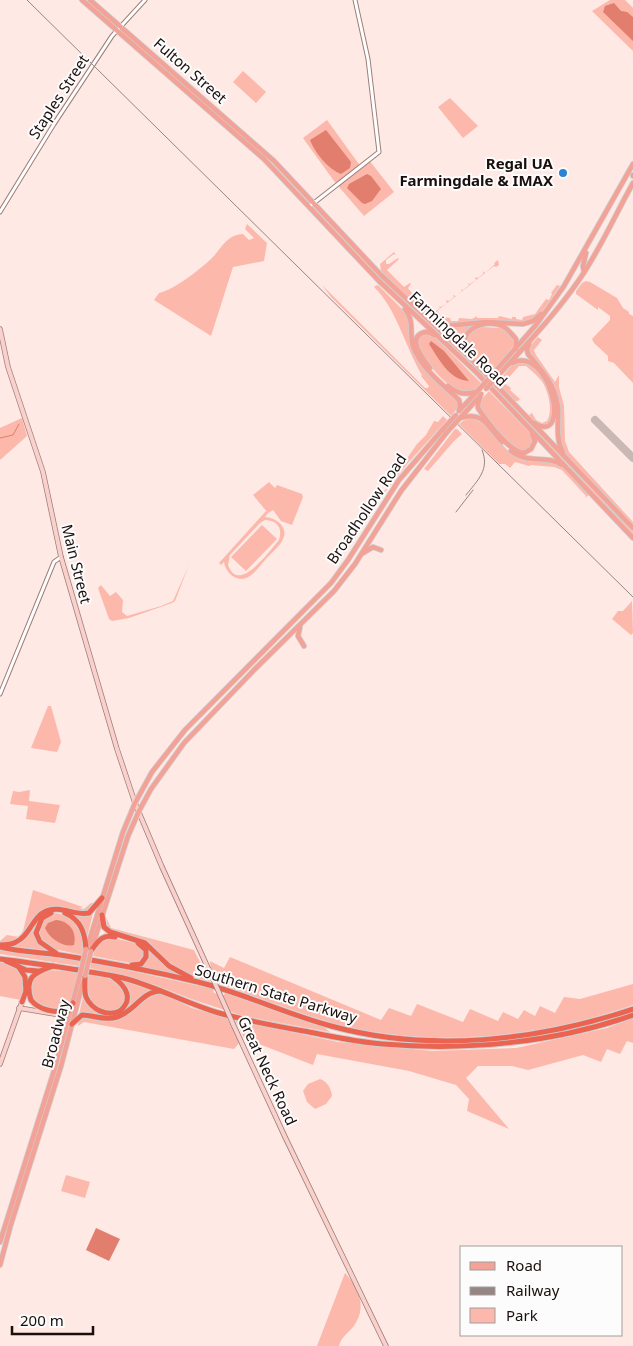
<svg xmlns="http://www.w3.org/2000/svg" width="633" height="1346" viewBox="0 0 633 1346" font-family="'Noto Sans',sans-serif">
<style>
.green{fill:#fdb8ac;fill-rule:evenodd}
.water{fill:#e17e6e}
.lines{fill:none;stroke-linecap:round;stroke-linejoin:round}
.stream{stroke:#e17e6e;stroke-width:1}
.taxiway{stroke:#cab8b4;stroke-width:8}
.tertiary-casing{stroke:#9c7e78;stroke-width:5}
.secondary-casing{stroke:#9c7e78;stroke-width:5.5}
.primary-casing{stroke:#d1cfcf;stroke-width:6}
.motorway-casing{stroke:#d1cfcf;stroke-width:7}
.tertiary{stroke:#fff;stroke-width:3}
.secondary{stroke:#f9d0cb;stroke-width:4}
.primary{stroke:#f2a297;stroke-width:4.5}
.motorway{stroke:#ea6451;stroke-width:5}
.rail{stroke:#968683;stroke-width:1}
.secondary-bridge-casing{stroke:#9c7e78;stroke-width:5.5;stroke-linecap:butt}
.primary-bridge-casing{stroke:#d1cfcf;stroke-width:6;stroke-linecap:butt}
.secondary-bridge{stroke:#f9d0cb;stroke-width:4}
.primary-bridge{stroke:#f2a297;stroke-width:4.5}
.poi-dot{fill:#2b83d1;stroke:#fcfcfc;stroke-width:2}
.labels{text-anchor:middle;stroke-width:4;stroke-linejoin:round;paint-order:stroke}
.street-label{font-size:15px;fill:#1a0f0d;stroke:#fcfcfc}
.poi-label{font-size:15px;font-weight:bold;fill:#1a0f0d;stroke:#fcfcfc;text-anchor:end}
</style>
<rect width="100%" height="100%" fill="#fee9e5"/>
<g class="green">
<path d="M 610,0 L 625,0 L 633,8 L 633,51 L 592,11 Z"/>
<path d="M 243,71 L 266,92 L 256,103 L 233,82 Z"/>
<path d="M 450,98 L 478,126 L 463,138 L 438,107 Z"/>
<path d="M 327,120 L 361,167 L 369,160 L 394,192 L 364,216 L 334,181 L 303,138 Z"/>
<path d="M 247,224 L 267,243 L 264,261 L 233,267 L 211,336 L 154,300 L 159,293 C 174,290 202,268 213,257 C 223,246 227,235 243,234 L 249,240 L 254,238 L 245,229 Z"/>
<path d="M 394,252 L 396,255 L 394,254 L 386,260 L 386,264 L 389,264 L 398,258 L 399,259 L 387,270 L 404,287 L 410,283 L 411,284 L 408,288 L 426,311 L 429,313 L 432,312 L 433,313 L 440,308 L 439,306 L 441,307 L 447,303 L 446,300 L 449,301 L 454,297 L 453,295 L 456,296 L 462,291 L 461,289 L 463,290 L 469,285 L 468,283 L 470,284 L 476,280 L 475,277 L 478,278 L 483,274 L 483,271 L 485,273 L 495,264 L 494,263 L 498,260 L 499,265 L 496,267 L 494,266 L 437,311 L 442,317 L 450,318 L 451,321 L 458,321 L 459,318 L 472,319 L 477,316 L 477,318 L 498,318 L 499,316 L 512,319 L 512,317 L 516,317 L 516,319 L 522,320 L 523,317 L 535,314 L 546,299 L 549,300 L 552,294 L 551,293 L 557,285 L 560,286 L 540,315 L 527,322 L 450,325 L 433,320 L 381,271 L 380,264 Z"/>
<path d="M 586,281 L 590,282 L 617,298 L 623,308 L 629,312 L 629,314 L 633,316 L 633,383 L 614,363 L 608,361 L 608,356 L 594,343 L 592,339 L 610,320 L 610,316 L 598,307 L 598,310 L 576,294 L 576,291 L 582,283 Z"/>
<path d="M 322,285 L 425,388 L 428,388 L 429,386 L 421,376 L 422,375 C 405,347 397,309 374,287 L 377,285 L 379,286 L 407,314 L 418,361 L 427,373 L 458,401 L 459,407 L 451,416 L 331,297 Z"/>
<path d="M 436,325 L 445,328 L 473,325 L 473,326 L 461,347 Z"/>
<path d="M 481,327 L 502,328 L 514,339 L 513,349 L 489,374 C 475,359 451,341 481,327 Z"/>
<path d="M 427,333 L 435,337 L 481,383 C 478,386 474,392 469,393 C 451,395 422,359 417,343 L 420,336 Z"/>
<path d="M 538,337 L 542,340 L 534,350 L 536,355 L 555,382 L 559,375 L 559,387 L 564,406 L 565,441 L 569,452 L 633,522 L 633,524 L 568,457 C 552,437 562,407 553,384 C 548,372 538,363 529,353 L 529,347 Z"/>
<path d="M 514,362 C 517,362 522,361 525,362 C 545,367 551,399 554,415 L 547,425 L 534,421 L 529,415 L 532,413 L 536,420 L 542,423 L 547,421 C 553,411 549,394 543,383 C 539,377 532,371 526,366 L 519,366 L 504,383 L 511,388 L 510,390 L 520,399 L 518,401 L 515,401 L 497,383 Z"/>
<path d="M 489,391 L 531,434 L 533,443 L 528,450 L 519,451 L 502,436 L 480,408 L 480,401 Z"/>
<path d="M 505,397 L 633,532 L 633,535 L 568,465 L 503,399 Z"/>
<path d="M 433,406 L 447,420 L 408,463 L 374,506 L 417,444 L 426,435 L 434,421 L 438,422 L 443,416 Z"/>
<path d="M 22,418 L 27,436 L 0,460 L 0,428 Z"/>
<path d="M 471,418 C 487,421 500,445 514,456 C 527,466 544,458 558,465 C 568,469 581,486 589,495 L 585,498 L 586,496 L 562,470 L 554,467 L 531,465 L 529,466 L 515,462 L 510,468 L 505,464 L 499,464 L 459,424 L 463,421 Z"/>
<path d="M 455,429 L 457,429 L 462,434 L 454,441 L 428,471 L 424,469 Z"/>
<path d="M 269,482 L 275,488 L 277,485 L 302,494 L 303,497 L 292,525 L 281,521 L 273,510 L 268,513 L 253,495 Z"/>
<path d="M 266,511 L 268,513 L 265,517 C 277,518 290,528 282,541 C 279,547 271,553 266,559 C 261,564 256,572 250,576 C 238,584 226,574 224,562 L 221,565 L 219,563 ZM 265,520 C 277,520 283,528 279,540 C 269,551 239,595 228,565 L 230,555 L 260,523 Z"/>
<path d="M 262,525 L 277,539 L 246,571 L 231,557 Z"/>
<path d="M 189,565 L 175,601 L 172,603 L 129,618 L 112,621 L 109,619 L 98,588 L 101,585 L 110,596 L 116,592 L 123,600 L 122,612 L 127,616 L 161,606 L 173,601 Z"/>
<path d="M 632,601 L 633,633 L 631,635 L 612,619 L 618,611 L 623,611 Z"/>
<path d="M 48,706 L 51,706 L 61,742 L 57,752 L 31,748 Z"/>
<path d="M 30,790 L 29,801 L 60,805 L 55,823 L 26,819 L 28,806 L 10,804 L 13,791 L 19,792 Z"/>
<path d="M 33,890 L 83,907 L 80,908 L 84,909 L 91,903 L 94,903 L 89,912 L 51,907 L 26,933 L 13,942 L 0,943 L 0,941 L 7,935 L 19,937 L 23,931 Z"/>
<path d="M 54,910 C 67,911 80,920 93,913 L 88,934 L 87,935 C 76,900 27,907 36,937 C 38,942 42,946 45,950 L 9,946 L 24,939 L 42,915 Z"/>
<path d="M 54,913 C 77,915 88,933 82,955 L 49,948 L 45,945 L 45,943 L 42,942 L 38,933 C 42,923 43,916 54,913 Z"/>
<path d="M 106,917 L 111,928 L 194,950 L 210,982 L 180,972 L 170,965 L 145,941 L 108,929 Z"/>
<path d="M 110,937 L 138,944 L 145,951 L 143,961 L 135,964 L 93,956 C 96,946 99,941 110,937 Z"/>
<path d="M 143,943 L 179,974 L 179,975 L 139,966 L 144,963 Z"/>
<path d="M 0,950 L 80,961 L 79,966 L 0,954 Z"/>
<path d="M 230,957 L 381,1020 L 389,1008 L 411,1016 L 417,1004 L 463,1022 L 470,1009 L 498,1021 L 503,1012 L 518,1019 L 524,1010 L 535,1016 L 540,1006 L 555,1013 L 564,997 L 580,999 L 633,984 L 633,1005 C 556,1032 471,1044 389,1034 C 378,1032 366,1032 355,1029 C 309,1018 264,999 218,983 L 211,970 L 210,961 L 224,968 Z"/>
<path d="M 0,962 C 23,968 27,977 21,1000 L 0,996 Z"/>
<path d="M 91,962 L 213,989 L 214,993 L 224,995 L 225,993 L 324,1027 L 330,1032 L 243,1016 L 194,1000 L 155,985 L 127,976 L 90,968 Z"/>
<path d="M 48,970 L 78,972 L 69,1007 L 66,1011 L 42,1007 L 32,999 C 30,980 30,977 48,970 Z"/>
<path d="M 89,973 C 107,977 137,985 121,1009 C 117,1010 113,1011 109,1011 C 88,1012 85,988 89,973 Z"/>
<path d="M 121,980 L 156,991 C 141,995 134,1009 119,1015 C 103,1021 93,1012 79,1014 L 84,993 C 90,1021 136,1023 128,993 C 127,989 122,984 121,980 Z"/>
<path d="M 154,994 L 163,994 L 192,1008 L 227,1018 L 239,1043 L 234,1049 L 84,1022 L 78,1026 L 79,1019 L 82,1017 L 116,1019 Z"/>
<path d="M 633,1018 L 633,1043 L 627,1041 L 620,1054 L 607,1049 L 601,1062 L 583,1055 L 528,1070 L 512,1066 L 478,1066 L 466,1078 L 509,1129 L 467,1111 L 469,1099 L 456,1085 L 409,1071 L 317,1054 L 313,1065 L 244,1038 L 235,1020 L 338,1042 L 432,1051 L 516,1048 L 607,1028 Z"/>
<path d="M 320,1079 C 327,1081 331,1088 332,1096 L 326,1104 L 315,1109 L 307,1102 L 303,1091 L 308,1084 Z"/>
<path d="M 66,1175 L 90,1182 L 85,1198 L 61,1191 Z"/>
<path d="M 345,1273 C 359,1288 368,1308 353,1327 C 347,1334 342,1336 339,1346 L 317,1346 Z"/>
</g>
<g class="water">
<path d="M 614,3 L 621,11 L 627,12 L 633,17 L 633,41 L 603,12 L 605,6 Z"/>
<path d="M 326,130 L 351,162 L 350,168 L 341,174 C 328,169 315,153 310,140 Z"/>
<path d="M 367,174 L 371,176 L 381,189 L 372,201 L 365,204 L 362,203 L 347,188 L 349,184 Z"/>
<path d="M 431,341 L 444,351 L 469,381 C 449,380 439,359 429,344 Z"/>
<path d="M 56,920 C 69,921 77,931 74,945 C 63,948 49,938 45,928 L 48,923 Z"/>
<path d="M 96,1228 L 120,1239 L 109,1261 L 86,1250 Z"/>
</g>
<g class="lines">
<path class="stream" d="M 0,438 L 13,435 L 19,424"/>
<path class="taxiway" d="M 595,420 L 633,458"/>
<g class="tertiary-casing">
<g id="tertiary">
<path d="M 310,206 L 379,152 L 368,59 L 355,0"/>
<path d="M 0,212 L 54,124 L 112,36 L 145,0"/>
<path d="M 0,694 L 54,562 L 61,557"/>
</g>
</g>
<g class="secondary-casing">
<g id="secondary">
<path d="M 0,329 L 8,367 L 43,472 L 61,557 L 117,749 L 135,803 L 162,867 L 213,979"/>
<path d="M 19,1008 L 61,1015"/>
<path d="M 233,1024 L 285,1137 L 386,1346"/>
<path d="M 0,1064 L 22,1002"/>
</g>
</g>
<g class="primary-casing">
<g id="primary">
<path d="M 82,0 L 264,159 L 379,281 L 475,371 L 633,538"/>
<path d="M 90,0 L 274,161 L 381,275 L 473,361 L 633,528"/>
<path d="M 633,175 L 633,176"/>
<path d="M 584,272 L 583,266 L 586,253"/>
<path d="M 405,309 C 415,321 409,334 413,347 C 422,369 442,384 459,400 L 460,405 L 459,411"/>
<path d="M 434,321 L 446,326 L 486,322 L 523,324 L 533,321 L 541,314"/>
<path d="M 529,344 L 527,350 L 528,354 C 542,371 555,384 558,407 C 559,423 555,438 563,453"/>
<path d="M 468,353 C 454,330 487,317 504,327 C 509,330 512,335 516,339 L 516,349"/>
<path d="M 512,363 C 550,344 573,447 534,423"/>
<path d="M 430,368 C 424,360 407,340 422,333 C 427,331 430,332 434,335"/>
<path d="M 492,375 L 536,325 L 564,286 L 633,164"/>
<path d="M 495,379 C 524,347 555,315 579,280 C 600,250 615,215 633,183"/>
<path d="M 448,386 C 458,394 464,395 476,392"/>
<path d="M 481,394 L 478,404 L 478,408 C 486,420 509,452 524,453 L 531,449 L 535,441 L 532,434"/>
<path d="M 460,410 L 483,385"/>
<path d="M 461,417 L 479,397"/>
<path d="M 460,418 C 484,411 487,426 502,442"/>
<path d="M 511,451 C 528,465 546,454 562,465"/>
<path d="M 363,553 L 373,547 L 381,550"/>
<path d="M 300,627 L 298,636 L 304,646"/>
<path d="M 92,947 L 128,836 L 139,811 L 151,789 L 184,743 L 254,670 L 334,591 L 355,564 L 401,491 L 447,432"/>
<path d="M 87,948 L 123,832 L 135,803 L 152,772 L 185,730 L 331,583 L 348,560 L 399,480 L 443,429"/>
<path d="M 61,1015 L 66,1019 L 67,1024"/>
<path d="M 0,1242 L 54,1071 L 80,975"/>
<path d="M 0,1265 L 11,1224 L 61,1066 L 83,982"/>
</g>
</g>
<g class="motorway-casing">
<g id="motorway">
<path d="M 51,913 L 42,918 L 36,933 L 40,942 L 56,953"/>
<path d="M 65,913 C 81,920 85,933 86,949"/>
<path d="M 102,915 L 104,927 L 110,932 L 145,943 L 169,966 L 191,978"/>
<path d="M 0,945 C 5,945 11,945 16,942 C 30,936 32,917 46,911 C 60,905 75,916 89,913 L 102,898"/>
<path d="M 0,947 C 20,952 40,952 60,955 C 106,962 152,971 198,982 C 243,993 286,1014 331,1026 C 430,1053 537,1041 633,1009"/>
<path d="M 91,951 C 98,941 102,934 115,937"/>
<path d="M 0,959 C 26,962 52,966 79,970 C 95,973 111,975 127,979 C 159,988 188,1004 219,1013 C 247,1021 276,1026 304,1031 C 330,1036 356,1042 383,1044 C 466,1051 554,1043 633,1015"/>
<path d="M 6,961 L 26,970 L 38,971"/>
<path d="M 132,965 L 141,964 L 146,957 L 146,950 L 138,943"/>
<path d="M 18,966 L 25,977 L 26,991"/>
<path d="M 53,966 C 34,972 24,978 31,1000 C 39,1010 54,1013 68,1011"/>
<path d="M 85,976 C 85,982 84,991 86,997 C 92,1010 107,1017 120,1011 C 134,999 126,986 113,977"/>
<path d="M 22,1002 L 26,991"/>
<path d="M 66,1013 L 73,1003"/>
<path d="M 72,1024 L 82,1015 C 94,1015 104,1021 117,1017 C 134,1012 142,991 161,991"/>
</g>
</g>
<use href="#tertiary" class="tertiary"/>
<use href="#secondary" class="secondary"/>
<use href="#primary" class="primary"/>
<use href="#motorway" class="motorway"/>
<g class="rail">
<path d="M 27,0 L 633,597"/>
<path d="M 466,495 C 478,480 490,469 482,450"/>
<path d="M 456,512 L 473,490"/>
</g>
<g class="secondary-bridge-casing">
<path id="secondary-bridge" d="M 213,979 L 233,1024"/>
</g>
<g class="primary-bridge-casing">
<g id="primary-bridge">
<path d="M 483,385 L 492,375"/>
<path d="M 486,389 L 495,379"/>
<path d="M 443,429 L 456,415"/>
<path d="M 447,432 L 460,418"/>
<path d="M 80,975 L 86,949"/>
<path d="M 85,976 L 91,951"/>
</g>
</g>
<use href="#secondary-bridge" class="secondary-bridge"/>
<use href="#primary-bridge" class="primary-bridge"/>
</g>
<circle class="poi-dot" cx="563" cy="173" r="5"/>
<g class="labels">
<g class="street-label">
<text transform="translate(190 71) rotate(41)" y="5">Fulton Street</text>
<text transform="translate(59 97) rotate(-57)" y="5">Staples Street</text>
<text transform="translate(458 339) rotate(44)" y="5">Farmingdale Road</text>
<text transform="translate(367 509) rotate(-56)" y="5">Broadhollow Road</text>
<text transform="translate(76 564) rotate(76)" y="5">Main Street</text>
<text transform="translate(276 994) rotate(17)" y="5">Southern State Parkway</text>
<text transform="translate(56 1034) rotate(-75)" y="5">Broadway</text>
<text transform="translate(267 1071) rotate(65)" y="5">Great Neck Road</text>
</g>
<g class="poi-label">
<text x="553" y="169">Regal UA<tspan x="553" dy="17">Farmingdale &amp; IMAX</tspan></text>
</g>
</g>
<rect x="460" y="1246" width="162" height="90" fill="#fcfcfc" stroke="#a29d9c"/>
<rect x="470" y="1262" width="25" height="8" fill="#f2a297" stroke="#a29d9c"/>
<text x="506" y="1271" font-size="15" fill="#1a0f0d">Road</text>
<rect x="470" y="1287" width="25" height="8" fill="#968683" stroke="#a29d9c"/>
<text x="506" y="1296" font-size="15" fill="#1a0f0d">Railway</text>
<rect x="470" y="1308" width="25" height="15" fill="#fdb8ac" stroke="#a29d9c"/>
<text x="506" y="1321" font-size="15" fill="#1a0f0d">Park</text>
<path d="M12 1326v8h81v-8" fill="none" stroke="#1a0f0d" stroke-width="2.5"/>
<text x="20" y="1326" font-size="15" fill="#1a0f0d" stroke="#fcfcfc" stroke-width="4" paint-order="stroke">200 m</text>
</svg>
